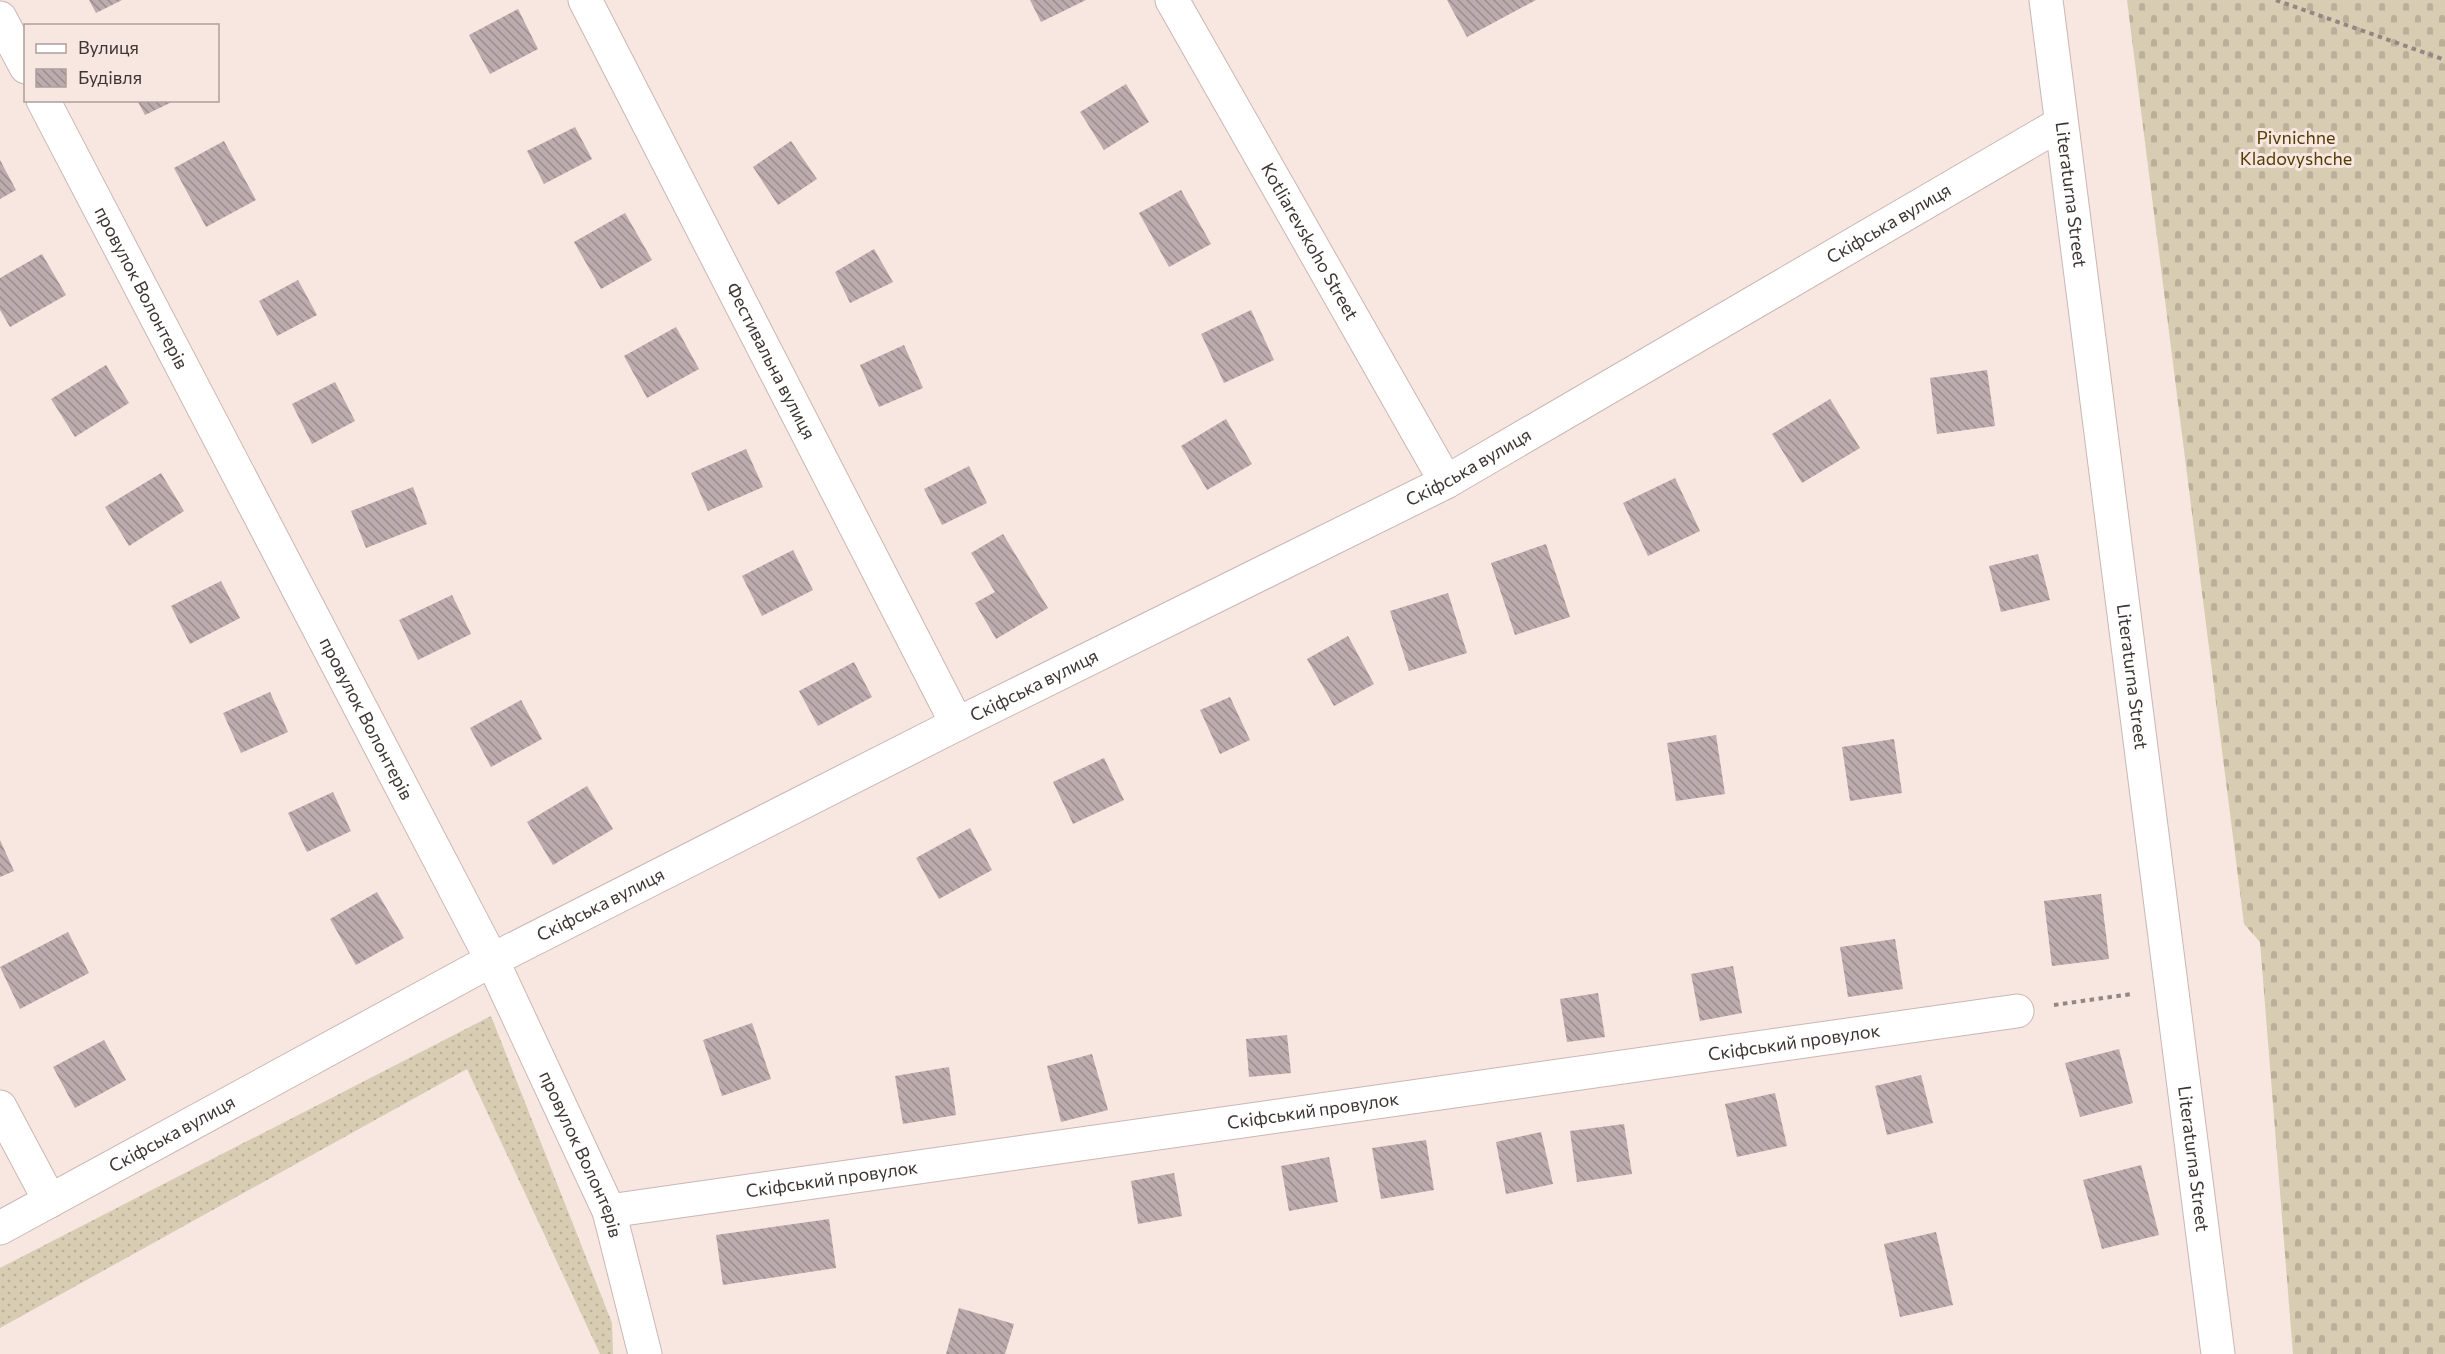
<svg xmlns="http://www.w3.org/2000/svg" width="2445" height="1354" viewBox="0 0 2445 1354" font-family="Commissioner,sans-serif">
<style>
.grass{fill:url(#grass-dots)}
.cemetery{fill:url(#cemetery-stones)}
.building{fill:url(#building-back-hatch)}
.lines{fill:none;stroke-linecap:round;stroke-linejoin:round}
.minor-casing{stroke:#c9b7b3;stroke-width:35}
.path{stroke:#938683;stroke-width:4;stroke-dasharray:4.5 4.5;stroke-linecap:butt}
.minor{stroke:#fff;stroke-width:33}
.labels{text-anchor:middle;stroke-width:6;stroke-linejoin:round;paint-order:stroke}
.park-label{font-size:18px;fill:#533d02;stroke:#f8e6e1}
.street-label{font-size:18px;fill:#3c3533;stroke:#f8e6e1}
</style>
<defs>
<pattern id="grass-dots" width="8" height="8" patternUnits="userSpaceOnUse" patternTransform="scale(1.5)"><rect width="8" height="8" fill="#d8ccb3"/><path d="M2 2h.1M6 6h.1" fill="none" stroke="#bab09a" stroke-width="1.8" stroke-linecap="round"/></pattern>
<pattern id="cemetery-stones" width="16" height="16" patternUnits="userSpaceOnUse" patternTransform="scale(1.5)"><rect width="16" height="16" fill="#d8ccb3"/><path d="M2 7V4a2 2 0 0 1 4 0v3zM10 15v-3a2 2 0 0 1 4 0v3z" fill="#bab09a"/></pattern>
<pattern id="building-back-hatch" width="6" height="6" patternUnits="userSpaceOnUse" patternTransform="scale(1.5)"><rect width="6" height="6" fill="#bdabae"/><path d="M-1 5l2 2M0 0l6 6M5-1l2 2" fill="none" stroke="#9b8c8e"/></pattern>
</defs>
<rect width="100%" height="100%" fill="#f8e6e1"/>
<path class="grass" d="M 491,1016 L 612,1323 L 613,1354 L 600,1354 L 467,1069 L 0,1328 L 0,1268 Z"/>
<path class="cemetery" d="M 2127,0 L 2445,0 L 2445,1354 L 2293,1354 L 2260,942 L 2244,924 Z"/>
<g class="building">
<path d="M 89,0 L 122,0 L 96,13 Z"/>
<path d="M 1030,0 L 1086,0 L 1041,22 Z"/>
<path d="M 1447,0 L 1536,0 L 1467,37 Z"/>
<path d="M 518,9 L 538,49 L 490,74 L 469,35 Z"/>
<path d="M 1126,84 L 1149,122 L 1104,150 L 1080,112 Z"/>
<path d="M 137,100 L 176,100 L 145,115 Z"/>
<path d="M 575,127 L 592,159 L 544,184 L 527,151 Z"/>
<path d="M 224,141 L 256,200 L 206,227 L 174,168 Z"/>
<path d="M 791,141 L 817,179 L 778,205 L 753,167 Z"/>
<path d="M 0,160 L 16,190 L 0,199 Z"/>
<path d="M 1181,190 L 1211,244 L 1169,267 L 1139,213 Z"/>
<path d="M 625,213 L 652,260 L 601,289 L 574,242 Z"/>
<path d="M 874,249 L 893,282 L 850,303 L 835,272 Z"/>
<path d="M 42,254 L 66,295 L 10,327 L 0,310 L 0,278 Z"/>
<path d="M 298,280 L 317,315 L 277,336 L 259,301 Z"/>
<path d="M 1251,310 L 1274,360 L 1224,383 L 1201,334 Z"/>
<path d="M 676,327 L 699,369 L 647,398 L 624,356 Z"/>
<path d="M 904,345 L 923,388 L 879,407 L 860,365 Z"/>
<path d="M 106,365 L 129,403 L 75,437 L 51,399 Z"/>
<path d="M 1987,370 L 1995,426 L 1937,434 L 1930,378 Z"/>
<path d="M 335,382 L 355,421 L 312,444 L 292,404 Z"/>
<path d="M 1830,399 L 1860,448 L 1802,483 L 1772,434 Z"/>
<path d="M 1226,419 L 1252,464 L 1207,490 L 1181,446 Z"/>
<path d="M 746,449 L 763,487 L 708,511 L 691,473 Z"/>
<path d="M 969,466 L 987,503 L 942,525 L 924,489 Z"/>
<path d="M 161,473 L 184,511 L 129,546 L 105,507 Z"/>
<path d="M 1675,478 L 1700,531 L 1648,556 L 1623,503 Z"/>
<path d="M 413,487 L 427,524 L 366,548 L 351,511 Z"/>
<path d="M 1003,534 L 1048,608 L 996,639 L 975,603 L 995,592 L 971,553 Z"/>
<path d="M 1546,544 L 1570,617 L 1515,635 L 1491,563 Z"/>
<path d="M 793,550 L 813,590 L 762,616 L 742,576 Z"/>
<path d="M 2038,554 L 2050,600 L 2001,612 L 1989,566 Z"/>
<path d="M 221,581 L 240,618 L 190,644 L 171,606 Z"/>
<path d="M 1448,593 L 1467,653 L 1409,671 L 1390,611 Z"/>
<path d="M 452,595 L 471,634 L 418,660 L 399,620 Z"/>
<path d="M 1348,636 L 1374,684 L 1334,706 L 1307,659 Z"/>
<path d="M 854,662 L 872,697 L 818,726 L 799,691 Z"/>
<path d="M 270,692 L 288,732 L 241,753 L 223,713 Z"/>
<path d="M 1230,697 L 1250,740 L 1220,754 L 1200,710 Z"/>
<path d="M 521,700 L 542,739 L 491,767 L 470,728 Z"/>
<path d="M 1716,735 L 1725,794 L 1676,801 L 1667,743 Z"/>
<path d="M 1894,739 L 1902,793 L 1850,801 L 1842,747 Z"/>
<path d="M 1104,758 L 1124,800 L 1073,824 L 1053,782 Z"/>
<path d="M 587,786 L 613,829 L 553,865 L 527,822 Z"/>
<path d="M 333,792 L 351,831 L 307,852 L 288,813 Z"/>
<path d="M 970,828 L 992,870 L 939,899 L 916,858 Z"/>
<path d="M 0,840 L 14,871 L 0,877 Z"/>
<path d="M 377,892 L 404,938 L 356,965 L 330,919 Z"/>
<path d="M 2101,894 L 2109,959 L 2052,966 L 2044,901 Z"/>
<path d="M 68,932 L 89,973 L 20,1009 L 0,967 Z"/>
<path d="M 1895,939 L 1903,989 L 1848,997 L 1840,947 Z"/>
<path d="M 1733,966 L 1742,1013 L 1700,1021 L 1691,974 Z"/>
<path d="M 1598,993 L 1605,1037 L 1567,1042 L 1560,999 Z"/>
<path d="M 752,1023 L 771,1079 L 722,1096 L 703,1040 Z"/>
<path d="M 1287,1035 L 1291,1073 L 1249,1077 L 1246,1039 Z"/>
<path d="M 104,1040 L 126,1080 L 75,1108 L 53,1067 Z"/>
<path d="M 2119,1049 L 2133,1103 L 2080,1117 L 2065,1063 Z"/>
<path d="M 1092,1054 L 1108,1110 L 1061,1122 L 1047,1066 Z"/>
<path d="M 949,1067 L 956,1115 L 903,1124 L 895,1076 Z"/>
<path d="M 1921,1075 L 1933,1123 L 1887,1135 L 1875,1086 Z"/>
<path d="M 1775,1093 L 1787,1146 L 1737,1157 L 1725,1104 Z"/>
<path d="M 1624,1124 L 1632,1174 L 1577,1182 L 1570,1131 Z"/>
<path d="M 1541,1132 L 1553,1184 L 1506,1194 L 1496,1142 Z"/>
<path d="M 1426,1140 L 1434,1190 L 1381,1199 L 1372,1148 Z"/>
<path d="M 1329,1157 L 1338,1202 L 1289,1211 L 1281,1166 Z"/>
<path d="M 2141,1165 L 2159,1235 L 2102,1249 L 2083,1180 Z"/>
<path d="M 1174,1173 L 1182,1216 L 1138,1224 L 1131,1181 Z"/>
<path d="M 829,1219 L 836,1268 L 723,1285 L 716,1235 Z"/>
<path d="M 1936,1232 L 1953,1305 L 1900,1317 L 1884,1244 Z"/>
<path d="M 959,1308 L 1014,1324 L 1005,1354 L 946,1354 Z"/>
</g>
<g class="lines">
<g class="minor-casing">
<g id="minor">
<path id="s1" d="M 585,0 L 957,724"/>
<path id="s2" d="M 1172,0 L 1446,482"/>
<path id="s3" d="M 2046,0 L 2218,1354"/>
<path d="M 0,18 L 26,67"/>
<path id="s4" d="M 43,100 L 492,960 L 609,1211 L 645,1354"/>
<path d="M 0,1107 L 50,1201"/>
<path id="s5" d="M 609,1211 L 2017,1011"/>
<path id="s6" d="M 0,1228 L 492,960 L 957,724 L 1446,482 L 2060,124"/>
</g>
</g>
<g class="path">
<path d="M 2276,0 L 2445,60"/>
<path d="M 2054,1005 L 2132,994"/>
</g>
<use href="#minor" class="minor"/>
</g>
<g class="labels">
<g class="park-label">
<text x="2296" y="144">Pivnichne<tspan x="2296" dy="21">Kladovyshche</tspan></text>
</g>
<g class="street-label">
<text dy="6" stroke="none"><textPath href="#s3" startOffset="196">Literaturna Street</textPath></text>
<text dy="6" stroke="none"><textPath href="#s6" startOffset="2140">Скіфська вулиця</textPath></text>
<text dy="6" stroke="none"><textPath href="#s2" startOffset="278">Kotliarevskoho Street</textPath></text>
<text dy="6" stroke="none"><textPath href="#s4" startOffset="212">провулок Волонтерів</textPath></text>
<text dy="6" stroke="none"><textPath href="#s1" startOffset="406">Фестивальна вулиця</textPath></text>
<text dy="6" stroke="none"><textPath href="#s6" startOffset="1654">Скіфська вулиця</textPath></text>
<text dy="6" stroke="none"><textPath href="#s3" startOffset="682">Literaturna Street</textPath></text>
<text dy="6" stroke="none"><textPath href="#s6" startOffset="1168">Скіфська вулиця</textPath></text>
<text dy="6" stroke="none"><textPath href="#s4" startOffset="698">провулок Волонтерів</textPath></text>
<text dy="6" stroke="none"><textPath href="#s6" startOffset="682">Скіфська вулиця</textPath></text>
<text dy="6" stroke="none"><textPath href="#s5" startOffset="1197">Скіфський провулок</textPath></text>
<text dy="6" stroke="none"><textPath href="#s5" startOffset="711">Скіфський провулок</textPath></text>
<text dy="6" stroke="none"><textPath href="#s6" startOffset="196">Скіфська вулиця</textPath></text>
<text dy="6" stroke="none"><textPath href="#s4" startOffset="1184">провулок Волонтерів</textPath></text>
<text dy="6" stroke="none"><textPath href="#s3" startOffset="1168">Literaturna Street</textPath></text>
<text dy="6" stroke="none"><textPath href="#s5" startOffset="225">Скіфський провулок</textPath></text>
</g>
</g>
<rect x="24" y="24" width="195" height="78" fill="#f8e6e1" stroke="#ad9f9b" stroke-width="1.5"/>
<rect x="36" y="44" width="30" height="9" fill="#ffffff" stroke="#ad9f9b" stroke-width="1.5"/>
<text x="78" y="54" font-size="18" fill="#3c3533">Вулиця</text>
<rect x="36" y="69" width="30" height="18" fill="url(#building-back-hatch)" stroke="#ad9f9b" stroke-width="1.5"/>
<text x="78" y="84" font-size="18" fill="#3c3533">Будівля</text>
</svg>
